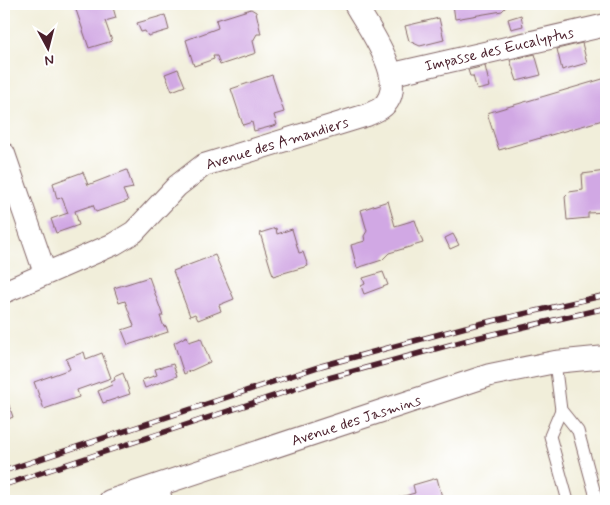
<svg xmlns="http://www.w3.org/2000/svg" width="610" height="505" viewBox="0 0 610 505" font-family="Mynerve,sans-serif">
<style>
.building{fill:#d1a8e4}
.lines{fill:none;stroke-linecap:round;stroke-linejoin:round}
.lane-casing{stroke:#846768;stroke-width:13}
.street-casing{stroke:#846768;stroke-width:24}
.lane{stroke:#fff;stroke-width:11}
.street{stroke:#fff;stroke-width:22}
.rail-casing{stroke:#4a1f2b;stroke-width:5.5}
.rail{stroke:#fff;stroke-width:4;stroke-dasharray:11;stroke-linecap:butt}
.labels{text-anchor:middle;stroke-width:4;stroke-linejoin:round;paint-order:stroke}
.street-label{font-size:15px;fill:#4a1f2b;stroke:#fff}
</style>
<rect width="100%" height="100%" fill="#fff"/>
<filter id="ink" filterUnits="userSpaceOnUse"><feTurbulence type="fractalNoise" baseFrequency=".02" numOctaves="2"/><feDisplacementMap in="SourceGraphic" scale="10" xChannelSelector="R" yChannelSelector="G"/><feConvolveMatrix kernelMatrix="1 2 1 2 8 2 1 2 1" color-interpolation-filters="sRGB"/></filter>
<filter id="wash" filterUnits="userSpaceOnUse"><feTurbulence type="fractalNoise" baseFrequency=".0096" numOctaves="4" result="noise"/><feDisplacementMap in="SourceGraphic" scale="20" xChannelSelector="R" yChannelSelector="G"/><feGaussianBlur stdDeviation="1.12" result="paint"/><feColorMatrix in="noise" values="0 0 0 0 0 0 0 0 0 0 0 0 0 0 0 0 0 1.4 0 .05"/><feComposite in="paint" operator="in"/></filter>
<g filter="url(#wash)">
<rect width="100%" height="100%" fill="#f1eeda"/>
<g id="blocks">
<g class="building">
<path d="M 74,4 L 112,4 L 116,18 L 105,21 L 112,41 L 89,48 Z"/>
<path d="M 453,4 L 509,4 L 502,11 L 455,19 Z"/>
<path d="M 251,9 L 256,12 L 261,34 L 257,34 L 253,41 L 256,53 L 220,65 L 217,56 L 213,56 L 214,59 L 194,66 L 186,40 L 218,28 L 216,20 Z"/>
<path d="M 165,15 L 169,30 L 148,36 L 145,31 L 141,32 L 137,23 Z"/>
<path d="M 521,15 L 523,26 L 511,29 L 508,19 Z"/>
<path d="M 439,18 L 444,40 L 420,46 L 409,41 L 405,26 Z"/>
<path d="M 582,43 L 587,63 L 562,70 L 557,49 Z"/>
<path d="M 535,54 L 541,75 L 517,81 L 510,60 Z"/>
<path d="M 485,66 L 490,87 L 477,90 L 473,76 L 470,76 L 468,70 Z"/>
<path d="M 178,69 L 185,86 L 172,91 L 165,74 Z"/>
<path d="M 272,75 L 284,112 L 274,115 L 277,125 L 254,131 L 252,122 L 243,125 L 231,89 Z"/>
<path d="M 606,78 L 606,119 L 499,150 L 487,113 Z"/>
<path d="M 127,170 L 133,188 L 123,190 L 128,201 L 96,212 L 93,205 L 75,211 L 79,225 L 56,233 L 51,219 L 68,213 L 62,198 L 57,199 L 53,183 L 83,172 L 88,185 Z"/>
<path d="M 606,171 L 606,212 L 588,213 L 588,218 L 567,220 L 565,196 L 569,192 L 583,190 L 582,174 Z"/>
<path d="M 388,201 L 395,226 L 415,220 L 423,243 L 389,253 L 382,260 L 357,268 L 351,245 L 365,241 L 364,236 L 367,231 L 361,210 Z"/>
<path d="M 276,228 L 277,234 L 292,229 L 299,253 L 303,252 L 308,266 L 273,276 L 260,233 Z"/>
<path d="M 453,234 L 459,245 L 450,249 L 445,238 Z"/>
<path d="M 215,255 L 234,299 L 219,305 L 221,311 L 198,320 L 195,314 L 190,316 L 173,271 Z"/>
<path d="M 383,272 L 388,285 L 364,294 L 361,286 L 365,284 L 363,278 Z"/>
<path d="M 149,277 L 163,316 L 160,316 L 164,327 L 166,326 L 168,332 L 128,345 L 122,330 L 134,326 L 125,301 L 119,303 L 114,288 Z"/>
<path d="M 187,336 L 189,342 L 201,338 L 210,362 L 184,374 L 174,343 Z"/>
<path d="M 84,352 L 86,359 L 102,353 L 111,378 L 77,390 L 79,397 L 44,409 L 34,382 L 70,369 L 66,359 Z"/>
<path d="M 173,364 L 177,376 L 145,388 L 142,380 L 157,375 L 155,369 Z"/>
<path d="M 123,373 L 130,394 L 103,403 L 98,391 L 112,385 L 111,382 L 115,380 L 114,377 Z"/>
<path d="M 4,391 L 13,417 L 4,421 Z"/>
<path d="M 437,478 L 443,501 L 386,501 L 415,493 L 413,485 Z"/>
</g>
</g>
</g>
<g filter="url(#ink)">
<use href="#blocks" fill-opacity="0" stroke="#846768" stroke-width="1"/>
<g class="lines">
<g class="lane-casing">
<g id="lane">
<path d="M 555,362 L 561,410 L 578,431 L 597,501"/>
<path d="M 561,410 L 550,436 L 568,501"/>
<path d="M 162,484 L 167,501"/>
</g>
</g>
<g class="street-casing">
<g id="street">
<path d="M 393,74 L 606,25"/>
<path d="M 4,154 L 45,273"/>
<path d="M 4,292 L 114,244 L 134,232 L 177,186 L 204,165 L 367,115 C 371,113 377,111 381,108 C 412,85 368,28 355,4"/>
<path d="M 110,501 L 490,375 L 555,362 L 606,357"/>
</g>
</g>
<use href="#lane" class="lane"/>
<use href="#street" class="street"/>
<g class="rail-casing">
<g id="rail">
<path d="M 4,471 L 321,366 L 466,327 L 606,295"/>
<path d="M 4,485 L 325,379 L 468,340 L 606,308"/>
</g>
</g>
<use href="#rail" class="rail"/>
</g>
</g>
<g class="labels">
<g class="street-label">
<text transform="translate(499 49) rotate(-13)" y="5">Impasse des Eucalyptus</text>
<text transform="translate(277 143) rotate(-17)" y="5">Avenue des Amandiers</text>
<text transform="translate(356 420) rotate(-18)" y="5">Avenue des Jasmins</text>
</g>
</g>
<rect width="610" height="505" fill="none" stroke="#fff" stroke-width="20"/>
<g transform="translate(48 48) rotate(173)" stroke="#ffffff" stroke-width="4" paint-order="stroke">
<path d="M0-4L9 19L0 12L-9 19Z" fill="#4a1f2b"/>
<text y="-8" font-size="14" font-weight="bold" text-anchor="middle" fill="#4a1f2b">N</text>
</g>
</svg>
